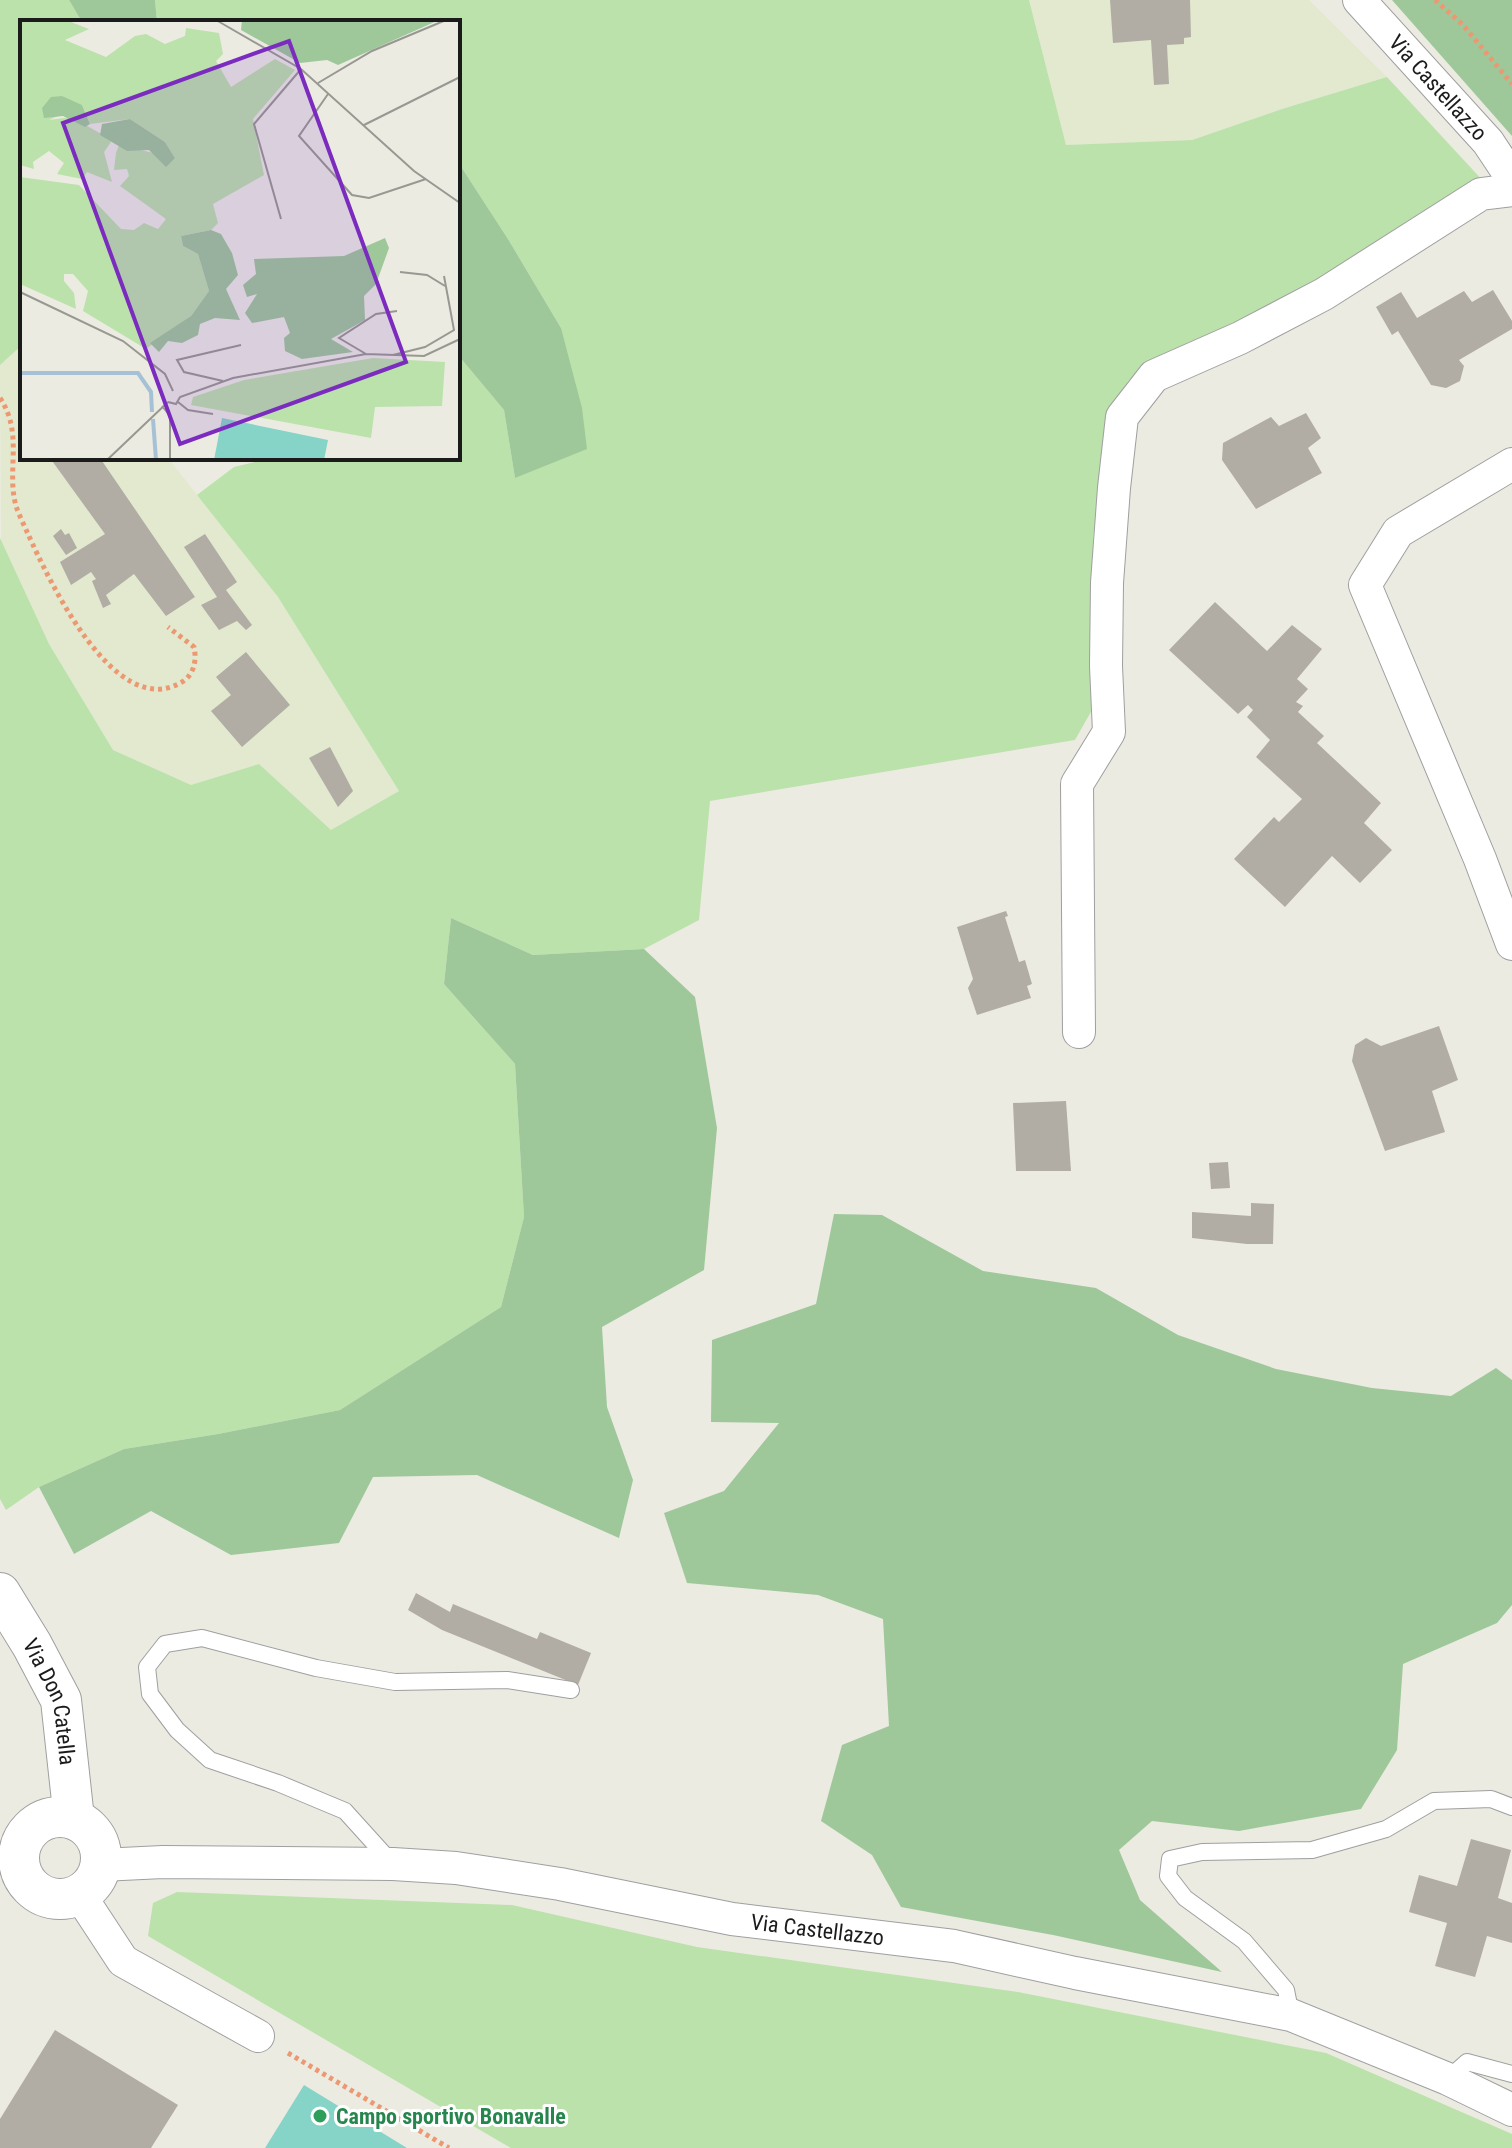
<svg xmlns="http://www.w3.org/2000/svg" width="1512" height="2148" viewBox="0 0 1512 2148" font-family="'Roboto Condensed',sans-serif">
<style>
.farmland{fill:#e2e9ce}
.grass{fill:#bbe2ab}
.forest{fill:#9ec89a}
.pitch{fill:#86d4c7}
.building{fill:#b1ada5}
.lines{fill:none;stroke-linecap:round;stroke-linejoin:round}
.service-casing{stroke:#9f9f9f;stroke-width:18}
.minor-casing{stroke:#9f9f9f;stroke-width:34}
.tertiary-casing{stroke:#9f9f9f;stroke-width:42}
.path{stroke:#ec9973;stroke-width:5;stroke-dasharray:4 4;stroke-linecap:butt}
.service{stroke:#fff;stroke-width:16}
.minor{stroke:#fff;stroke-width:32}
.tertiary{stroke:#fff;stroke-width:40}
.leisure-dot{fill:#2e9e5b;stroke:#fff;stroke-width:3}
.labels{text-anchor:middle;stroke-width:6;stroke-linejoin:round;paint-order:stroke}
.street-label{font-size:22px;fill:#1b1b1b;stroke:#fff}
.leisure-label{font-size:22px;font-weight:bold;fill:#27864d;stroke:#fff;text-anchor:start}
.inset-river{fill:none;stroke:#a6c1d6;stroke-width:4}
.inset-road{fill:none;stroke:#989892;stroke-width:2}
.view{fill:#7b2cbf;fill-opacity:0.15;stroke:#7b2cbf;stroke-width:4}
.inset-edge{fill:none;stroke:#1b1b1b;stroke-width:4}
</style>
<rect width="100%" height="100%" fill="#ecebe2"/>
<g class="farmland">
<path d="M 1029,0 L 1309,0 L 1387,77 L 1282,109 L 1192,140 L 1066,145 Z"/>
<path d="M 22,345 L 22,458 L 168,458 L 278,597 L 399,791 L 331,830 L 259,764 L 191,785 L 113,750 L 49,644 L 1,546 L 0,365 Z"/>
</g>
<g class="grass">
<path d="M 0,0 L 69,0 L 82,22 L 22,22 L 22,345 L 0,365 Z"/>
<path d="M 155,0 L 1029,0 L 1066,145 L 1192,140 L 1282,109 L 1387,77 L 1485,183 L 1309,288 L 1161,356 L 1128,381 L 1107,424 L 1093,538 L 1092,710 L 1075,740 L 710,801 L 699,920 L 644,949 L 533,955 L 451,918 L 444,984 L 515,1064 L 524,1217 L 501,1307 L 340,1410 L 218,1434 L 124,1449 L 39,1487 L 6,1510 L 0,1499 L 0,538 L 49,644 L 113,750 L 191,785 L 259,764 L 331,830 L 399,791 L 278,597 L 197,495 L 234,467 L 271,458 L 458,458 L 458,355 L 504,410 L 515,478 L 561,328 L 508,239 L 458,162 L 458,22 L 157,22 Z"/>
<path d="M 177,1892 L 512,1905 L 697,1947 L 1018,1992 L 1326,2053 L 1512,2134 L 1512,2148 L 511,2148 L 148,1936 L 153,1903 Z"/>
</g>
<g class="forest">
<path d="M 69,0 L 155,0 L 157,22 L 82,22 Z"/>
<path d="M 1392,0 L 1512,0 L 1512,136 Z"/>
<path d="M 458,162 L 508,239 L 561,328 L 582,408 L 587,449 L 515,478 L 504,410 L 458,355 Z"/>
<path d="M 451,918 L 533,955 L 644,949 L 695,997 L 717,1128 L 704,1270 L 602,1327 L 607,1407 L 633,1480 L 619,1538 L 477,1475 L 373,1477 L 339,1543 L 231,1555 L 151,1511 L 74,1554 L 39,1487 L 124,1449 L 218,1434 L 340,1410 L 501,1307 L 524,1217 L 515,1064 L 444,984 Z"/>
<path d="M 834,1214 L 882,1215 L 983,1271 L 1096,1288 L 1178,1335 L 1276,1369 L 1372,1388 L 1451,1396 L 1496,1368 L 1512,1380 L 1512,1605 L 1497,1623 L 1403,1664 L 1397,1750 L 1361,1809 L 1239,1831 L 1152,1821 L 1119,1850 L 1140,1900 L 1222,1972 L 1053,1935 L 901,1907 L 872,1855 L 821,1821 L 842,1745 L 889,1726 L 883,1619 L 818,1595 L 687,1583 L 664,1513 L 724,1491 L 779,1423 L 711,1422 L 712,1340 L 816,1304 Z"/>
</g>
<path class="pitch" d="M 304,2085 L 407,2148 L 265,2148 Z"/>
<g class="building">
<path d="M 1110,0 L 1190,0 L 1191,37 L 1184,38 L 1184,44 L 1167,45 L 1169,84 L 1154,85 L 1151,40 L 1113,43 Z"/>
<path d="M 1493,290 L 1512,321 L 1512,329 L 1459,360 L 1464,366 L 1460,381 L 1446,388 L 1431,385 L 1398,331 L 1392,335 L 1376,307 L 1401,292 L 1417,318 L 1464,291 L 1472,302 Z"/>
<path d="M 1306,413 L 1321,438 L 1308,448 L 1322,473 L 1256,509 L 1222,460 L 1223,443 L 1271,417 L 1279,426 Z"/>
<path d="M 50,458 L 100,458 L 195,597 L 166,616 L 134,574 L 106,595 L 111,604 L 103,608 L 92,581 L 96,579 L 91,572 L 71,585 L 60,562 L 105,534 Z"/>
<path d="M 61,529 L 65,535 L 69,533 L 77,548 L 66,555 L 53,536 Z"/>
<path d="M 205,534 L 237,582 L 226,590 L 252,625 L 246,630 L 237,621 L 219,630 L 201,605 L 217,597 L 184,547 Z"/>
<path d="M 1215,602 L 1267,651 L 1292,625 L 1322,649 L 1297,679 L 1308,689 L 1296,702 L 1303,706 L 1298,712 L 1324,736 L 1317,743 L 1381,803 L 1364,823 L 1392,850 L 1360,883 L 1332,856 L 1285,907 L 1234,859 L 1274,817 L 1279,822 L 1302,799 L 1256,757 L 1270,740 L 1247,717 L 1253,710 L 1248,705 L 1238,714 L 1169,650 Z"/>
<path d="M 246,652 L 290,705 L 242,747 L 211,711 L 231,695 L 216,677 Z"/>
<path d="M 330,747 L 353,791 L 338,807 L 309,758 Z"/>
<path d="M 1006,911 L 1008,916 L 1005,917 L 1019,962 L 1025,960 L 1032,984 L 1027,986 L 1031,998 L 977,1015 L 968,988 L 973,979 L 957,927 Z"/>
<path d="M 1439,1026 L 1458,1080 L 1432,1091 L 1445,1132 L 1385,1151 L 1352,1061 L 1355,1045 L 1366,1038 L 1381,1046 Z"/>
<path d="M 1066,1101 L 1071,1171 L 1016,1171 L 1013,1103 Z"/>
<path d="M 1228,1162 L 1230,1188 L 1211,1189 L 1209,1163 Z"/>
<path d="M 1251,1203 L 1274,1204 L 1273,1244 L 1247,1244 L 1192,1238 L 1192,1212 L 1251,1216 Z"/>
<path d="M 416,1593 L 450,1612 L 453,1604 L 537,1639 L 540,1632 L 591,1653 L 578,1685 L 442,1630 L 408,1610 Z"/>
<path d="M 1471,1839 L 1511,1850 L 1498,1898 L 1512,1903 L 1512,1943 L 1487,1936 L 1475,1977 L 1435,1966 L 1447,1923 L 1409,1912 L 1419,1875 L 1457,1886 Z"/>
<path d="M 55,2030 L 178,2105 L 151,2148 L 0,2148 L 0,2119 Z"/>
</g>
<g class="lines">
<g class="service-casing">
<g id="service">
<path d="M 392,1863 L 345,1811 L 278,1783 L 210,1760 L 177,1730 L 150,1694 L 147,1667 L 165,1644 L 202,1638 L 316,1668 L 395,1682 L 507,1680 L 571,1690"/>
<path d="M 1291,2015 L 1286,1990 L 1244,1941 L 1185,1898 L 1168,1876 L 1170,1859 L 1202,1852 L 1312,1850 L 1386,1829 L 1434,1801 L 1491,1799 L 1512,1807"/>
<path d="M 1448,2079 L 1467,2062 L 1512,2074"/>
</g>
</g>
<g class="minor-casing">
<g id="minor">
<path id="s1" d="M 1359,0 L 1488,142 L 1512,178"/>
<path d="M 1512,464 L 1398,532 L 1365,585 L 1480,859 L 1512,944"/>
<path d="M 1079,1032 L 1077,784 L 1109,732 L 1106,666 L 1107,583 L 1114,488 L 1122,417 L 1154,376 L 1240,338 L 1324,294 L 1481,194 L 1512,190"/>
<path id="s2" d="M 101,1865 L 163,1862 L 393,1864 L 456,1868 L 560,1884 L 732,1919 L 954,1946 L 1075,1973 L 1291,2015 L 1448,2079 L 1512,2110"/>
<path d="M 79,1894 L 123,1961 L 258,2036"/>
</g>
</g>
<g class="tertiary-casing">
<g id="tertiary">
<path id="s3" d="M 0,1593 L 32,1645 L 61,1700 L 74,1819"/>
<circle cx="60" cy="1858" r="41"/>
</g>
</g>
<g class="path">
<path d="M 1435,0 L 1463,25 L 1512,84"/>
<path d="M 0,398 C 24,434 6,470 16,506 C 19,515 24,525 28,534 C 49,580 114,720 180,683 C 194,676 197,661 194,647 L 168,627"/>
<path d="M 288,2053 L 449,2148"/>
</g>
<use href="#service" class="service"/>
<use href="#minor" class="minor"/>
<use href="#tertiary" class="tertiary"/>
</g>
<circle class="leisure-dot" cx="320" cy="2116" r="8"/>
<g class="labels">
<g class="street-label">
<text dy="8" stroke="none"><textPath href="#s1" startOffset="118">Via Castellazzo</textPath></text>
<text dy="8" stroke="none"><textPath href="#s3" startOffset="122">Via Don Catella</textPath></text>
<text dy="8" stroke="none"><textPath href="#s2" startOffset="722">Via Castellazzo</textPath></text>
</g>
<g class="leisure-label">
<text x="336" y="2124">Campo sportivo Bonavalle</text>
</g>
</g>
<g transform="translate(20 20)">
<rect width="440" height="440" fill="#ecebe2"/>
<path d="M 0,0 L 46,0 L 69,9 L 45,20 L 86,37 L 115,16 L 126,14 L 145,24 L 165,16 L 166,8 L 199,13 L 203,34 L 196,41 L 211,67 L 255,39 L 275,50 L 233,99 L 244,155 L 193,184 L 198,203 L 191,210 L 161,216 L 163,226 L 178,234 L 189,271 L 171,296 L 126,329 L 63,291 L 68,271 L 53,254 L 44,254 L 44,261 L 54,273 L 56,289 L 0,264 L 0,157 L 59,165 L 101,209 L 114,210 L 124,203 L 138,209 L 146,199 L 100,166 L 109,156 L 107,149 L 94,150 L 96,133 L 99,125 L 155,138 L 145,122 L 110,99 L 70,104 L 62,85 L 29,100 L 51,97 L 85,116 L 91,122 L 84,132 L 92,162 L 67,152 L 62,159 L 37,154 L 44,143 L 29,131 L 13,142 L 14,149 L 0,145 ZM 353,338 L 425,342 L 422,386 L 355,387 L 351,418 L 171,385 L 173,377 L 224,360 Z" fill="#bbe2ab"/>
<path d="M 222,0 L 419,0 L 318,45 L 307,40 L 280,43 L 221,10 ZM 42,76 L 62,85 L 70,104 L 65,107 L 43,96 L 24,98 L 22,88 L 31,77 ZM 110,99 L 145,122 L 155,138 L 146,147 L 129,130 L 107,131 L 80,115 L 82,104 ZM 191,210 L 201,214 L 212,233 L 218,255 L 206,269 L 220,300 L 195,298 L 180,304 L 178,315 L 162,323 L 148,321 L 139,332 L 130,323 L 171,296 L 189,271 L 178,234 L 163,226 L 161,216 ZM 365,218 L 369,228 L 356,264 L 344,276 L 345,300 L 311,319 L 333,332 L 282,339 L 265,331 L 264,318 L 270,313 L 264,297 L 232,303 L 225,293 L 237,274 L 227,277 L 223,265 L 236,254 L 234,239 L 324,236 Z" fill="#9ec89a"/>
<path d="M 202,398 L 308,420 L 304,440 L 194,440 Z" fill="#86d4c7"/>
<path class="inset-river" d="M 0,353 L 118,353 L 131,372 L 132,392M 133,399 L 136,440"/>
<path class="inset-road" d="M 196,0 L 281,49 L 394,151 L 440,183M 298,63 L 352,31 L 426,0M 308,74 L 279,116 L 332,175 L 349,178 L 406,159M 344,105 L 440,57M 261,199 L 234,104 L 281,49M 380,252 L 407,255 L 425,266M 0,272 L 103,321 L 145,354 L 153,371M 346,334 L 319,318 L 356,294 L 377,291M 373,335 L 405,327 L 434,310 L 424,256M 203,361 L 164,352 L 157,340 L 221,325M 148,382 L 156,384 L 160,377 L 213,358 L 346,334 L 404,336 L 440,319M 158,382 L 168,390 L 193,394M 142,386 L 150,396 L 150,440M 87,440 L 148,382"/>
<path class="view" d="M 269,21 L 386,342 L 160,424 L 43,103 Z"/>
<rect width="440" height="440" class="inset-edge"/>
</g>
</svg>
